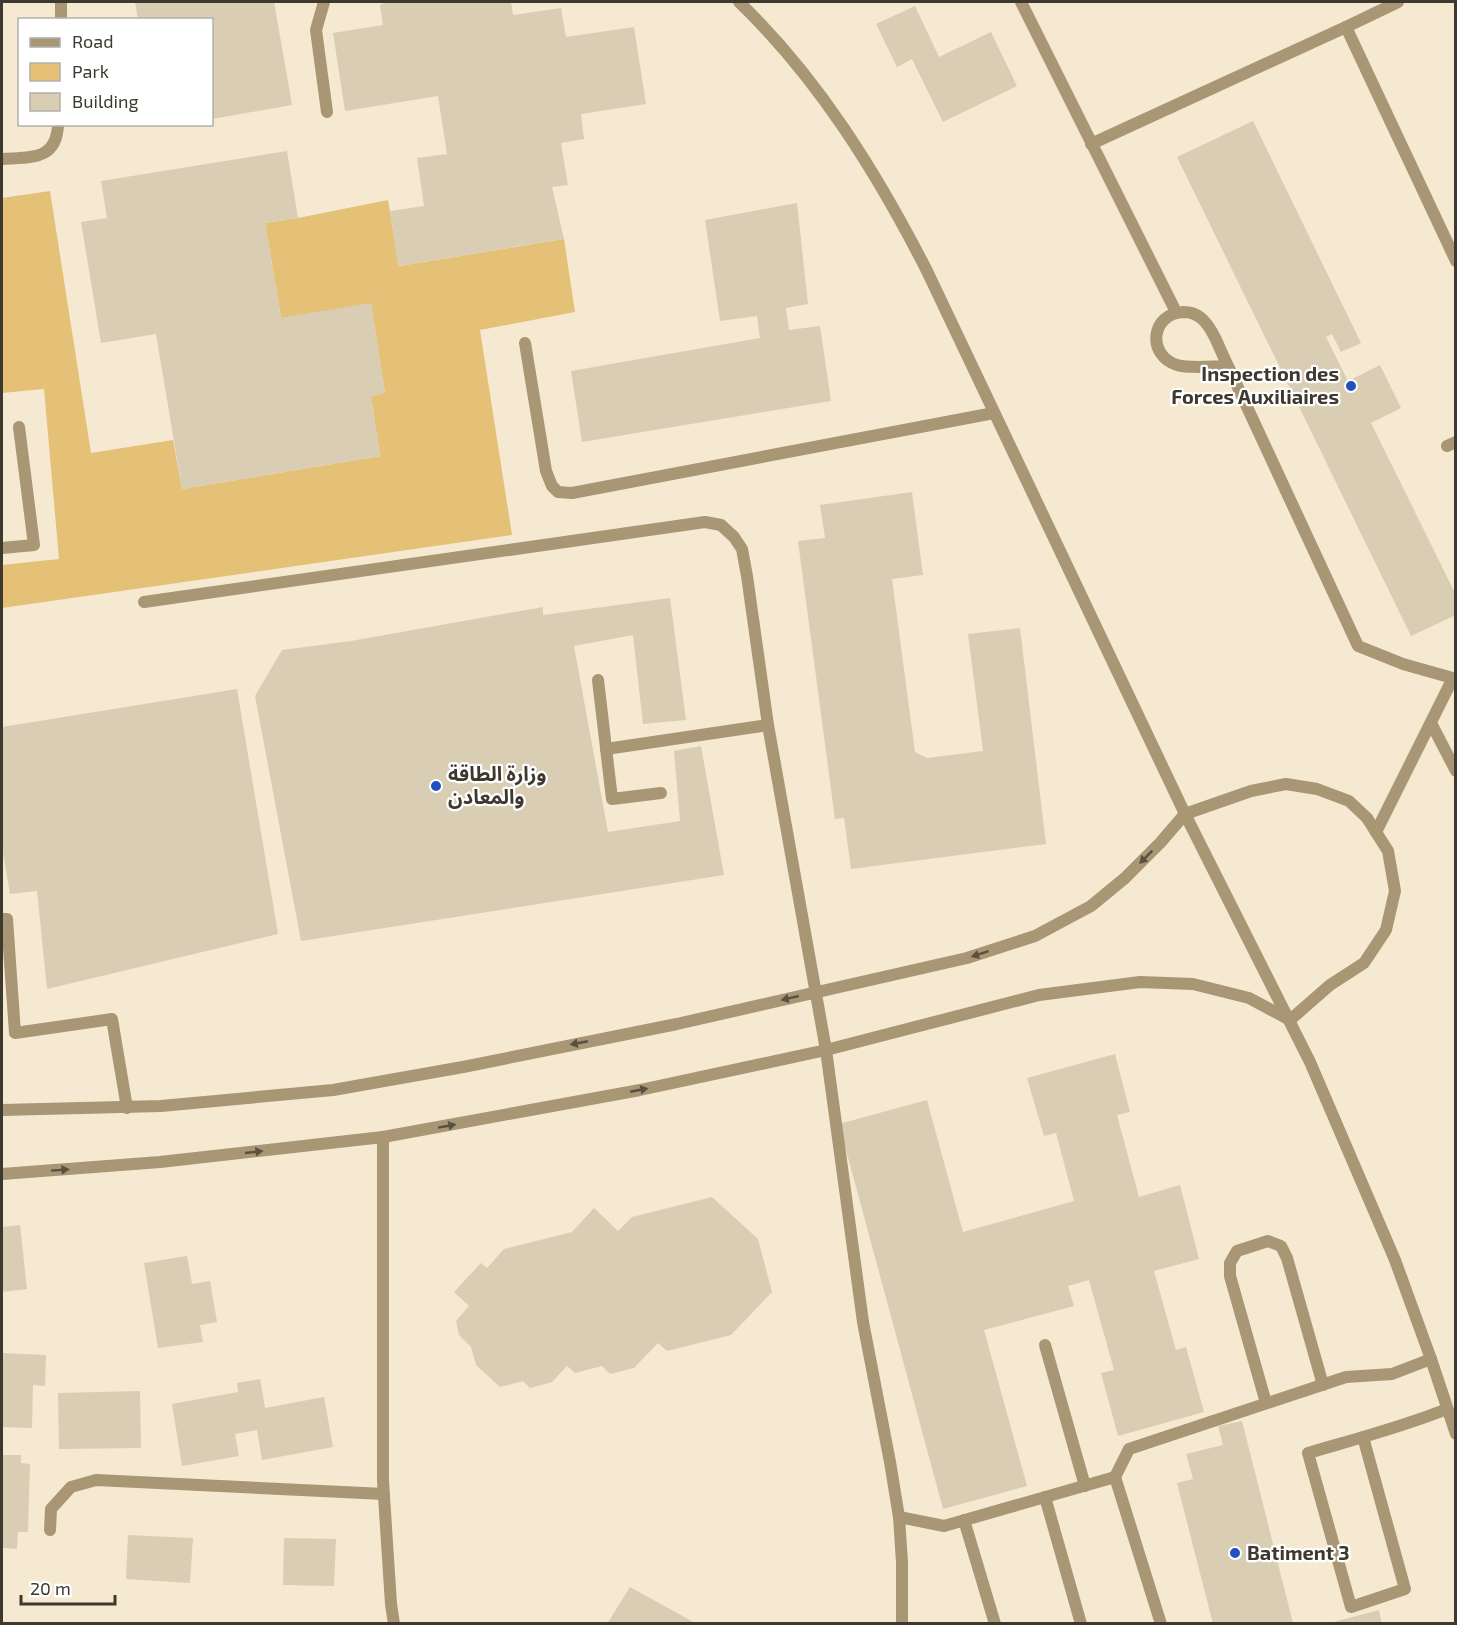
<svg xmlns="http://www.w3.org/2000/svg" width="1457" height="1625" viewBox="0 0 1457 1625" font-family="'Exo 2','Noto Sans Arabic',sans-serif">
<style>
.green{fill:#e5c077}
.building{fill:#d9cdb4}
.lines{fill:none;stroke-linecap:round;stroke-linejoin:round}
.service{stroke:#a89674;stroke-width:12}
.minor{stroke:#a89674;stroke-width:12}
.oneway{fill:#585040}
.poi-dot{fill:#2151bf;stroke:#fff;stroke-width:2}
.labels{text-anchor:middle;stroke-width:4.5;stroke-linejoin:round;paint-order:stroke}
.poi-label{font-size:20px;font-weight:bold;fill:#3e392f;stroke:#fff;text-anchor:start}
</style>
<rect width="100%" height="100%" fill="#f6e9d1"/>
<path class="green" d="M 50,191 L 91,453 L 173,440 L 182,489 L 380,456 L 371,396 L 385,393 L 371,304 L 281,318 L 265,223 L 298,218 L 388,200 L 399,266 L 564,239 L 575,312 L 480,330 L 512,535 L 2,608 L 2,565 L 59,559 L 44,389 L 2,393 L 2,198 Z"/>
<g class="building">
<path d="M 135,2 L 274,2 L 292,105 L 212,119 L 212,20 L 138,20 Z"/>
<path d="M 386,2 L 511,2 L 513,15 L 561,8 L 566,37 L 634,27 L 646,104 L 581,114 L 584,139 L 561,143 L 568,185 L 552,187 L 564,239 L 398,266 L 390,211 L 424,206 L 417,158 L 447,154 L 438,96 L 345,111 L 333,33 L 383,25 L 380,5 Z"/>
<path d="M 915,6 L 939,57 L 991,32 L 1017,86 L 943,122 L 912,59 L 897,67 L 876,24 Z"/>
<path d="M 1253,121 L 1361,343 L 1341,352 L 1332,334 L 1326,337 L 1348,381 L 1380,365 L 1401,408 L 1371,423 L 1456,595 L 1456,615 L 1411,636 L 1177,157 Z"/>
<path d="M 287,151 L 298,218 L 265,223 L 281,318 L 371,303 L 385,393 L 371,396 L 380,456 L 182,489 L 156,334 L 101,343 L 81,222 L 107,218 L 101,181 Z"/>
<path d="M 797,203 L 808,304 L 786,308 L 789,330 L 820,326 L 831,401 L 582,442 L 571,371 L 760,338 L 757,316 L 720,321 L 705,220 Z"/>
<path d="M 912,492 L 923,575 L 892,579 L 915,752 L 927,758 L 983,751 L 968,634 L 1020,628 L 1046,844 L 851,869 L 844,818 L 835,819 L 798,541 L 825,538 L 820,505 Z"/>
<path d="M 670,598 L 686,720 L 643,724 L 633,635 L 574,646 L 608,832 L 680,821 L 674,751 L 701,746 L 724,875 L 301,941 L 255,696 L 282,650 L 351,641 L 543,607 L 543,615 Z"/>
<path d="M 237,689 L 278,934 L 47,989 L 37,891 L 10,894 L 2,847 L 2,727 Z"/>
<path d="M 1115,1054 L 1130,1112 L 1117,1115 L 1139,1197 L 1180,1185 L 1199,1259 L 1154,1271 L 1176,1350 L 1186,1347 L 1204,1412 L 1118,1436 L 1101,1373 L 1114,1370 L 1089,1280 L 1068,1286 L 1074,1306 L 984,1330 L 1027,1486 L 943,1509 L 839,1124 L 927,1100 L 963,1232 L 1074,1201 L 1056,1133 L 1044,1136 L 1027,1078 Z"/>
<path d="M 712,1197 L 758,1239 L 772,1292 L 731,1335 L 667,1351 L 658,1343 L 634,1368 L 610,1374 L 602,1366 L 575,1373 L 567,1366 L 552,1382 L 530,1388 L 523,1381 L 500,1387 L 476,1365 L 471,1347 L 459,1335 L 456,1321 L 469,1306 L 454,1292 L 481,1263 L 487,1268 L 504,1249 L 572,1232 L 594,1208 L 618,1231 L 632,1217 Z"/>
<path d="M 20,1225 L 27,1289 L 2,1292 L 2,1227 Z"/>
<path d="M 187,1256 L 192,1284 L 210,1281 L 217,1322 L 200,1325 L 203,1342 L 158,1348 L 144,1263 Z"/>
<path d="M 2,1353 L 46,1355 L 45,1386 L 33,1385 L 32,1428 L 2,1427 Z"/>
<path d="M 260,1379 L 265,1408 L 324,1397 L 333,1447 L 262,1460 L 257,1430 L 235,1434 L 239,1456 L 182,1466 L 172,1404 L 238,1392 L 237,1383 Z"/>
<path d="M 140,1391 L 141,1448 L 59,1449 L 58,1393 Z"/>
<path d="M 1242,1421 L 1293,1623 L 1290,1624 L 1213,1624 L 1177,1483 L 1193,1479 L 1186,1454 L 1223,1445 L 1218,1426 Z"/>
<path d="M 2,1455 L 21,1455 L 21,1463 L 30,1464 L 28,1532 L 18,1532 L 17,1549 L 2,1548 Z"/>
<path d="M 128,1535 L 193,1538 L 190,1583 L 126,1579 Z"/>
<path d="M 284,1538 L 336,1539 L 334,1586 L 283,1585 Z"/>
<path d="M 630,1587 L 697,1624 L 607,1624 Z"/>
<path d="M 1379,1610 L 1382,1624 L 1330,1624 L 1330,1623 Z"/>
</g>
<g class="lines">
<g class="service">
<path d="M 324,2 L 316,30 L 327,112"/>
<path d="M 1021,2 L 1176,312"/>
<path d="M 61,20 L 61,2"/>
<path d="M 1346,27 L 1456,261"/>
<path d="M 1091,144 L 1346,27 L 1398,2"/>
<path d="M 2,159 C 30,157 57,161 58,124"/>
<path d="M 525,343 L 546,471 L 552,486 L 558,492 L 572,493 L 994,413"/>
<path d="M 1228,366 C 1214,366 1190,369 1177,365 C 1146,355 1151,313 1184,312 C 1189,312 1196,314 1201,318 C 1214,329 1220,351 1228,366 L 1358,646 L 1403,664 L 1456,679"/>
<path d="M 1447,446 L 1456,442"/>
<path d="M 2,548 L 34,545 L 19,427"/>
<path d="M 598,680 L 612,799 L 661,793"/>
<path d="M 1431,723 L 1456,771"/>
<path d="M 606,749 L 768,725"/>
<path d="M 1376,832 L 1453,678"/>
<path d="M 2,919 L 7,919 L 15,1033 L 112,1019 L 127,1108"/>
<path d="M 1045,1345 L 1085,1486"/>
<path d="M 1266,1403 L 1230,1276 L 1230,1263 L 1237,1251 L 1268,1241 L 1281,1246 L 1287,1258 L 1323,1385"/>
<path d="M 1363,1437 L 1405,1589 L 1351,1607 L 1308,1453 C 1356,1439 1402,1427 1447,1409"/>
<path d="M 1115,1477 L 1161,1624"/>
<path d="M 1045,1497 L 1081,1624"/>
<path d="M 899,1517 L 944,1526 L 1115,1477 L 1129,1449 L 1346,1377 L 1392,1374 L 1431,1359"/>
<path d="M 964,1520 L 995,1624"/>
<path d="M 50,1530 L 51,1509 L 71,1487 L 96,1480 L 384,1494"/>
</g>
<g class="minor">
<path d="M 739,2 C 818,78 877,173 927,271 L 1185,814 L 1310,1062 L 1395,1260 L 1431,1359 L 1456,1434"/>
<path d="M 144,602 L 705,522 L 721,525 L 734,537 L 742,549 L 747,576 L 768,725 L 826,1050 L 863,1322 L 890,1462 L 899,1517 L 902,1562 L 902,1624"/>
<path d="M 2,1110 L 161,1106 L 333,1090 L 463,1067 L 677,1024 L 967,958 L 1035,936 L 1091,906 L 1125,878 L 1160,843 L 1185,814 L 1251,791 L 1286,784 L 1317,789 L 1349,801 L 1367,818 L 1388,851 L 1395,891 L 1386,930 L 1364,963 L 1330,985 L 1290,1020 L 1249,998 L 1193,984 L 1140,982 L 1039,995 L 826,1050 L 640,1090 L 383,1137 L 160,1162 L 2,1174"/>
<path d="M 383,1137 L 383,1481 L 391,1604 L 394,1624"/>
</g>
</g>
<defs><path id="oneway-solid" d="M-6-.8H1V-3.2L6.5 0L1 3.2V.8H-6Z" transform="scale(1.5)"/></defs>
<g class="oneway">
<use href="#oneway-solid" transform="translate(1146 857) rotate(135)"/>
<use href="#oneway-solid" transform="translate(980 954) rotate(162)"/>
<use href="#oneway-solid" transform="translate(790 998) rotate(167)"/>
<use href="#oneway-solid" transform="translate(579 1043) rotate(169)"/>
<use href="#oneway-solid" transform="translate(639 1090) rotate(-11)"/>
<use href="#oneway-solid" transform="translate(447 1126) rotate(-10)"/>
<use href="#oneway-solid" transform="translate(254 1152) rotate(-6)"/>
<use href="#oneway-solid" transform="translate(60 1170) rotate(-4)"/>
</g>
<g class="poi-dot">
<circle cx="1351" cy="386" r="6"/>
<circle cx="436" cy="786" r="6"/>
<circle cx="1235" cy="1553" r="6"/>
</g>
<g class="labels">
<g class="poi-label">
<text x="1339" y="381" text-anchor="end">Inspection des<tspan x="1339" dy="23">Forces Auxiliaires</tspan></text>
<text x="448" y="781">وزارة الطاقة<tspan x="448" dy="23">والمعادن</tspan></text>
<text x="1247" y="1560">Batiment 3</text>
</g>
</g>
<rect width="1457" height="1625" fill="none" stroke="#3e392f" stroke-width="6"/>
<rect x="18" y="18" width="195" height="108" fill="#ffffff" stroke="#b2b0ac" stroke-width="1.5"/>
<rect x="30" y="38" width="30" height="9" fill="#a89674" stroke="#b2b0ac" stroke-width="1.5"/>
<text x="72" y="48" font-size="18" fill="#3e392f">Road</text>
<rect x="30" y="63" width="30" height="18" fill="#e5c077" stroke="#b2b0ac" stroke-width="1.5"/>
<text x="72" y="78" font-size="18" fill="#3e392f">Park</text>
<rect x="30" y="93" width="30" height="18" fill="#d9cdb4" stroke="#b2b0ac" stroke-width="1.5"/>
<text x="72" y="108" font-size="18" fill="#3e392f">Building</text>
<path d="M21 1595v9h94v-9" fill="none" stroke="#3e392f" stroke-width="3"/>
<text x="30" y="1595" font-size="18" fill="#3e392f" stroke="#ffffff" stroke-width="4.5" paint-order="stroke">20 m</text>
</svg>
